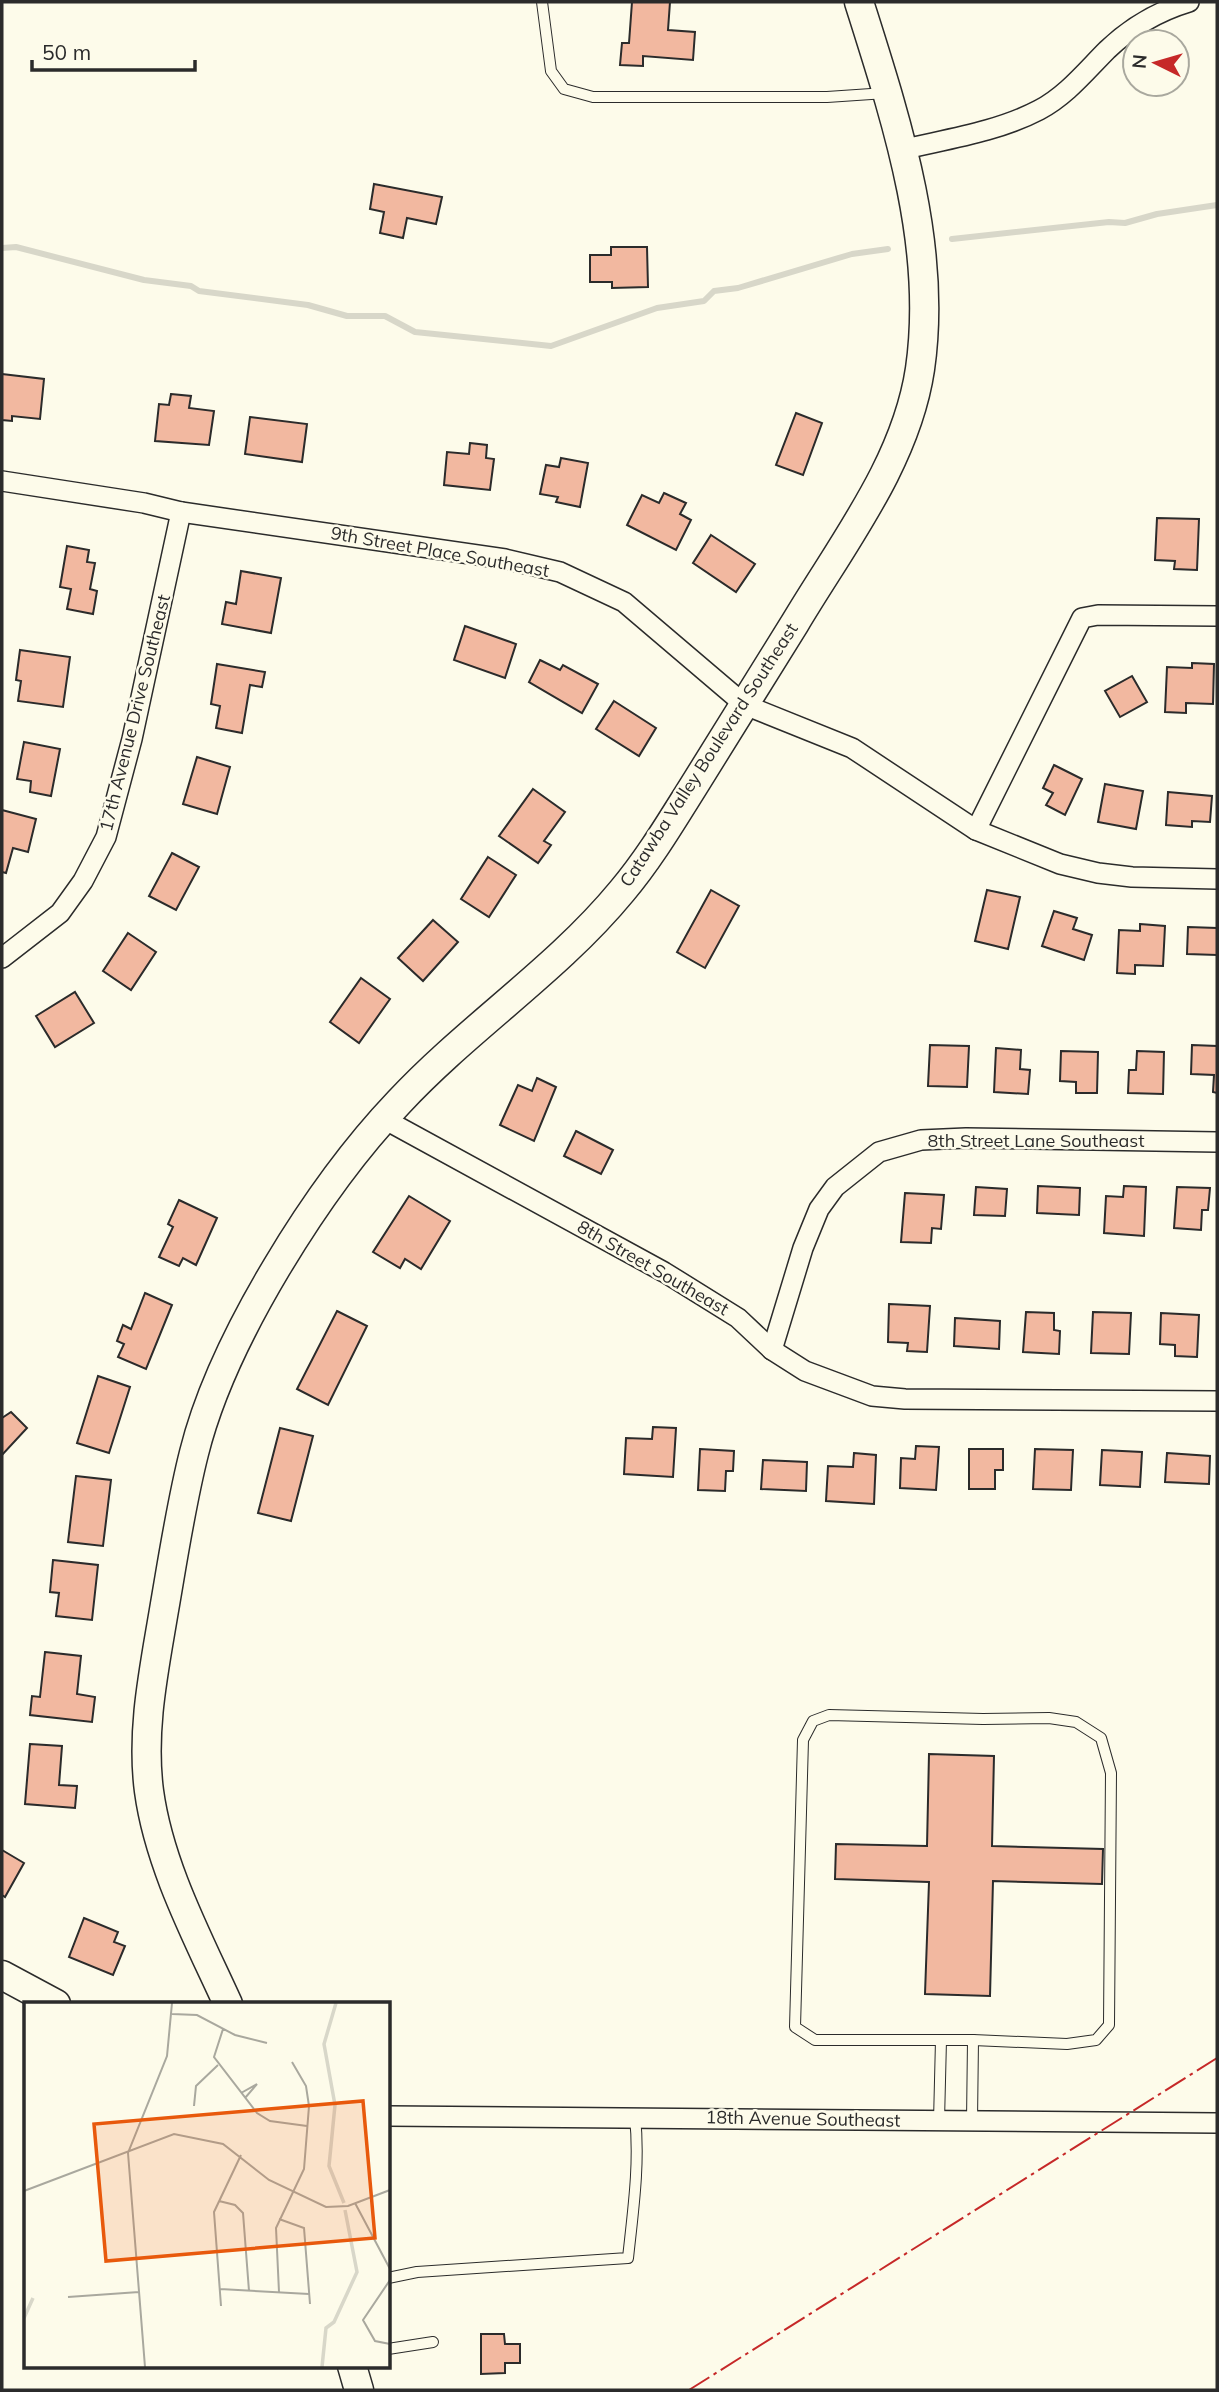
<svg xmlns="http://www.w3.org/2000/svg" width="1219" height="2392" viewBox="0 0 1219 2392" font-family="Mulish,sans-serif">
<style>
.lines{fill:none;stroke-linecap:round;stroke-linejoin:round}
.stream{stroke:#d8d7c9;stroke-width:6}
.building{fill:#f2b8a0;stroke:#2b2b2b;stroke-width:2}
.lane-casing{stroke:#2b2b2b;stroke-width:12}
.street-casing{stroke:#2b2b2b;stroke-width:22}
.secondary-casing{stroke:#2b2b2b;stroke-width:31}
.lane{stroke:#fdfbea;stroke-width:10}
.street{stroke:#fdfbea;stroke-width:19}
.secondary{stroke:#fdfbea;stroke-width:28}
.power{stroke:#c62828;stroke-width:2;stroke-dasharray:24 5 3.5 5;stroke-linecap:butt}
.labels{text-anchor:middle;stroke-width:5;stroke-linejoin:round;paint-order:stroke}
.street-label{font-size:18px;fill:#2b2b2b;stroke:#fdfbea}
.inset-river{fill:none;stroke:#d8d7c9;stroke-width:3.5}
.inset-road{fill:none;stroke:#a9a89e;stroke-width:2}
.view{fill:#e8590c;fill-opacity:0.15;stroke:#e8590c;stroke-width:3.5}
.inset-edge{fill:none;stroke:#2b2b2b;stroke-width:3.5}
</style>
<rect width="100%" height="100%" fill="#fdfbea"/>
<g class="lines">
<g class="stream">
<path d="M 952,239 L 1109,222 L 1125,223 L 1157,214 L 1217,205"/>
<path d="M 2,248 L 16,247 L 144,280 L 191,286 L 199,291 L 308,305 L 347,316 L 385,316 L 415,332 L 551,346 L 657,308 L 704,301 L 714,291 L 738,288 L 852,254 L 888,249"/>
</g>
</g>
<g class="building">
<path d="M 632,2 L 670,2 L 668,30 L 695,32 L 693,60 L 643,56 L 643,66 L 620,65 L 622,43 L 629,43 Z"/>
<path d="M 374,184 L 442,197 L 436,224 L 407,218 L 403,238 L 380,233 L 384,212 L 370,209 Z"/>
<path d="M 611,247 L 647,247 L 648,287 L 612,288 L 612,282 L 590,282 L 590,255 L 611,255 Z"/>
<path d="M 2,374 L 44,379 L 40,419 L 12,416 L 12,421 L 2,420 Z"/>
<path d="M 171,394 L 191,396 L 189,408 L 214,411 L 209,445 L 155,441 L 159,404 L 169,405 Z"/>
<path d="M 796,413 L 822,423 L 803,475 L 776,465 Z"/>
<path d="M 250,417 L 307,424 L 302,462 L 245,454 Z"/>
<path d="M 470,443 L 487,445 L 486,458 L 494,459 L 490,490 L 444,485 L 447,452 L 469,454 Z"/>
<path d="M 561,458 L 588,463 L 580,507 L 556,502 L 558,497 L 540,494 L 546,465 L 559,467 Z"/>
<path d="M 664,493 L 686,503 L 680,514 L 691,520 L 676,550 L 627,525 L 642,495 L 659,503 Z"/>
<path d="M 1157,518 L 1199,519 L 1197,570 L 1174,569 L 1175,561 L 1155,560 Z"/>
<path d="M 711,535 L 755,564 L 736,592 L 693,563 Z"/>
<path d="M 67,546 L 89,550 L 87,562 L 95,563 L 90,589 L 97,591 L 93,614 L 67,609 L 71,589 L 60,587 Z"/>
<path d="M 241,571 L 281,578 L 271,633 L 222,624 L 226,602 L 236,604 Z"/>
<path d="M 465,626 L 516,644 L 505,678 L 454,660 Z"/>
<path d="M 20,650 L 70,657 L 63,707 L 18,701 L 21,681 L 16,680 Z"/>
<path d="M 540,660 L 560,670 L 563,665 L 598,684 L 582,713 L 529,682 Z"/>
<path d="M 1192,663 L 1214,664 L 1213,704 L 1186,703 L 1186,713 L 1165,712 L 1167,667 L 1192,668 Z"/>
<path d="M 217,664 L 265,672 L 262,687 L 250,685 L 242,733 L 216,728 L 220,706 L 211,704 Z"/>
<path d="M 1132,676 L 1147,702 L 1120,717 L 1105,691 Z"/>
<path d="M 614,701 L 656,728 L 639,756 L 596,729 Z"/>
<path d="M 24,742 L 60,749 L 51,796 L 30,792 L 31,781 L 17,779 Z"/>
<path d="M 197,757 L 230,767 L 217,814 L 183,804 Z"/>
<path d="M 1054,765 L 1082,779 L 1065,815 L 1046,805 L 1053,793 L 1043,788 Z"/>
<path d="M 1105,784 L 1143,791 L 1136,829 L 1098,822 Z"/>
<path d="M 533,789 L 565,812 L 544,841 L 551,845 L 538,863 L 499,836 Z"/>
<path d="M 1168,792 L 1212,796 L 1210,822 L 1192,821 L 1192,827 L 1166,825 Z"/>
<path d="M 2,810 L 36,819 L 28,852 L 13,848 L 6,873 L 2,872 Z"/>
<path d="M 172,853 L 199,867 L 176,910 L 149,896 Z"/>
<path d="M 488,857 L 516,875 L 489,917 L 461,899 Z"/>
<path d="M 711,890 L 739,906 L 705,968 L 677,952 Z"/>
<path d="M 987,890 L 1020,897 L 1008,949 L 975,941 Z"/>
<path d="M 1054,911 L 1077,918 L 1073,929 L 1092,935 L 1084,960 L 1042,946 Z"/>
<path d="M 433,920 L 458,942 L 423,981 L 398,958 Z"/>
<path d="M 1140,924 L 1165,926 L 1163,966 L 1135,965 L 1135,974 L 1117,973 L 1119,930 L 1140,931 Z"/>
<path d="M 1188,927 L 1217,928 L 1217,955 L 1187,954 Z"/>
<path d="M 128,933 L 156,952 L 131,990 L 103,971 Z"/>
<path d="M 361,978 L 390,999 L 359,1043 L 330,1022 Z"/>
<path d="M 75,992 L 94,1023 L 55,1047 L 36,1016 Z"/>
<path d="M 930,1045 L 969,1046 L 967,1087 L 928,1086 Z"/>
<path d="M 1192,1045 L 1217,1046 L 1217,1093 L 1213,1092 L 1214,1075 L 1191,1074 Z"/>
<path d="M 996,1048 L 1021,1050 L 1020,1069 L 1030,1070 L 1028,1094 L 994,1092 Z"/>
<path d="M 1061,1051 L 1098,1052 L 1097,1093 L 1076,1093 L 1076,1082 L 1060,1081 Z"/>
<path d="M 1137,1051 L 1164,1052 L 1163,1094 L 1128,1093 L 1129,1070 L 1136,1070 Z"/>
<path d="M 537,1078 L 556,1087 L 534,1141 L 500,1125 L 518,1085 L 532,1091 Z"/>
<path d="M 576,1131 L 613,1150 L 601,1174 L 564,1156 Z"/>
<path d="M 1038,1186 L 1080,1188 L 1079,1215 L 1037,1213 Z"/>
<path d="M 1124,1186 L 1146,1187 L 1144,1236 L 1104,1233 L 1106,1196 L 1123,1197 Z"/>
<path d="M 976,1187 L 1007,1189 L 1005,1216 L 974,1215 Z"/>
<path d="M 1177,1187 L 1210,1188 L 1208,1210 L 1202,1210 L 1201,1230 L 1174,1228 Z"/>
<path d="M 905,1193 L 944,1195 L 941,1229 L 932,1228 L 931,1243 L 901,1242 Z"/>
<path d="M 409,1196 L 450,1221 L 421,1269 L 405,1259 L 400,1268 L 373,1252 Z"/>
<path d="M 179,1200 L 217,1218 L 196,1265 L 183,1258 L 179,1266 L 159,1257 L 173,1227 L 168,1224 Z"/>
<path d="M 145,1293 L 172,1305 L 146,1369 L 118,1357 L 124,1344 L 117,1341 L 123,1325 L 131,1329 Z"/>
<path d="M 889,1304 L 930,1306 L 927,1352 L 907,1351 L 908,1343 L 888,1342 Z"/>
<path d="M 337,1311 L 367,1326 L 328,1405 L 297,1389 Z"/>
<path d="M 1026,1312 L 1054,1313 L 1054,1330 L 1060,1331 L 1059,1354 L 1023,1352 Z"/>
<path d="M 1093,1312 L 1131,1313 L 1129,1354 L 1091,1353 Z"/>
<path d="M 1161,1313 L 1199,1315 L 1197,1357 L 1175,1356 L 1175,1345 L 1160,1344 Z"/>
<path d="M 955,1318 L 1000,1321 L 999,1349 L 954,1346 Z"/>
<path d="M 98,1376 L 130,1387 L 109,1453 L 77,1443 Z"/>
<path d="M 11,1412 L 27,1428 L 2,1455 L 2,1418 Z"/>
<path d="M 653,1427 L 676,1428 L 673,1477 L 624,1474 L 626,1438 L 652,1439 Z"/>
<path d="M 280,1428 L 313,1436 L 291,1521 L 258,1513 Z"/>
<path d="M 916,1446 L 939,1447 L 936,1490 L 900,1488 L 901,1458 L 915,1459 Z"/>
<path d="M 700,1449 L 734,1451 L 733,1471 L 726,1471 L 725,1491 L 698,1490 Z"/>
<path d="M 969,1449 L 1003,1449 L 1003,1470 L 995,1470 L 995,1489 L 969,1489 Z"/>
<path d="M 1035,1449 L 1073,1450 L 1071,1490 L 1033,1489 Z"/>
<path d="M 1102,1450 L 1142,1452 L 1140,1487 L 1100,1485 Z"/>
<path d="M 854,1453 L 876,1455 L 874,1504 L 826,1501 L 828,1466 L 853,1467 Z"/>
<path d="M 1167,1453 L 1210,1456 L 1209,1484 L 1165,1482 Z"/>
<path d="M 763,1460 L 807,1462 L 806,1491 L 761,1489 Z"/>
<path d="M 76,1476 L 111,1480 L 103,1546 L 68,1542 Z"/>
<path d="M 53,1560 L 98,1565 L 92,1620 L 56,1616 L 59,1593 L 50,1592 Z"/>
<path d="M 45,1652 L 81,1656 L 77,1694 L 95,1697 L 92,1722 L 30,1715 L 32,1696 L 40,1697 Z"/>
<path d="M 30,1744 L 62,1746 L 59,1785 L 77,1786 L 75,1808 L 25,1804 Z"/>
<path d="M 929,1754 L 994,1756 L 992,1846 L 1103,1849 L 1102,1884 L 993,1881 L 990,1996 L 925,1994 L 929,1882 L 835,1879 L 836,1844 L 927,1846 Z"/>
<path d="M 2,1850 L 24,1863 L 5,1897 L 2,1895 Z"/>
<path d="M 84,1918 L 118,1932 L 114,1942 L 125,1946 L 113,1975 L 69,1957 Z"/>
<path d="M 481,2334 L 504,2334 L 505,2344 L 520,2344 L 520,2363 L 505,2363 L 505,2373 L 481,2374 Z"/>
</g>
<g class="lines">
<g class="lane-casing">
<g id="lane">
<path d="M 542,2 L 551,71 L 564,89 L 593,97 L 827,97 L 886,93"/>
<path d="M 829,1715 L 983,1719 L 1049,1718 L 1076,1722 L 1101,1738 L 1111,1773 L 1109,2025 L 1096,2040 L 1067,2044 L 973,2040 L 815,2040 L 795,2027 L 803,1740 L 813,1721 Z"/>
<path d="M 939,2121 L 941,2040"/>
<path d="M 972,2121 L 973,2040"/>
<path d="M 388,2278 L 417,2272 L 628,2258 C 633,2211 640,2163 635,2117"/>
<path d="M 388,2349 L 433,2342"/>
</g>
</g>
<g class="street-casing">
<g id="street">
<path d="M 901,150 C 947,139 997,132 1039,110 C 1066,96 1086,71 1107,50 C 1130,28 1159,11 1189,2"/>
<path d="M 2,481 L 144,503 L 181,512 L 505,559 L 560,572 L 624,602 L 745,705 L 852,748 L 976,830 L 1060,864 L 1098,873 L 1132,877 L 1217,879"/>
<path d="M 976,830 L 1082,618 L 1098,615 L 1217,616"/>
<path d="M 2,958 L 60,913 L 83,881 L 106,837 L 132,739 L 181,512"/>
<path d="M 384,1119 L 664,1272 L 738,1318 L 772,1350 L 805,1371 L 872,1396 L 905,1399 L 1217,1401"/>
<path d="M 772,1350 L 803,1248 L 819,1209 L 835,1187 L 879,1152 L 921,1140 L 966,1138 L 1217,1142"/>
<path d="M 388,2116 L 1217,2123"/>
</g>
</g>
<g class="secondary-casing">
<g id="secondary">
<path d="M 2,1975 L 56,2004"/>
<path d="M 228,2004 C 197,1936 159,1865 149,1791 C 141,1730 154,1670 164,1610 C 173,1558 181,1504 194,1453 C 222,1340 319,1186 399,1102 C 469,1027 557,970 622,891 C 649,859 671,822 693,787 C 727,733 761,678 795,623 C 842,544 906,463 920,369 C 938,245 896,119 859,2"/>
<path d="M 352,2366 L 359,2390"/>
</g>
</g>
<use href="#lane" class="lane"/>
<use href="#street" class="street"/>
<use href="#secondary" class="secondary"/>
<path class="power" d="M 689,2390 L 1217,2058"/>
</g>
<g class="labels">
<g class="street-label">
<text transform="translate(440 552) rotate(10)" y="6">9th Street Place Southeast</text>
<text transform="translate(135 713) rotate(-76)" y="6">17th Avenue Drive Southeast</text>
<text transform="translate(709 755) rotate(-57)" y="6">Catawba Valley Boulevard Southeast</text>
<text x="1036" y="1147">8th Street Lane Southeast</text>
<text transform="translate(653 1268) rotate(30)" y="6">8th Street Southeast</text>
<text transform="translate(803 2119) rotate(1)" y="6">18th Avenue Southeast</text>
</g>
</g>
<g transform="translate(24 2002)">
<rect width="366" height="366" fill="#fdfbea"/>
<path class="inset-river" d="M 312,1 L 300,42 L 311,103 L 305,164 L 320,201M 0,316 L 9,296M 298,365 L 302,326 L 310,320 L 333,270 L 321,208"/>
<path class="inset-road" d="M 148,12 L 173,13 L 211,33 L 243,41M 199,27 L 190,55 L 233,111 L 246,119 L 283,124M 217,91 L 233,82 L 221,96M 170,104 L 172,84 L 194,63M 0,189 L 150,132 L 199,142 L 245,178 L 302,205 L 324,204 L 366,188M 195,199 L 211,203 L 219,211 L 225,289M 331,201 L 366,267M 255,217 L 280,226 L 286,302M 366,278 L 339,318 L 351,339 L 366,342M 196,287 L 285,292M 255,290 L 252,226 L 280,167 L 285,104 L 282,84 L 268,60M 44,295 L 115,290M 197,304 L 190,210 L 217,153M 121,365 L 104,151 L 143,54 L 148,1"/>
<path class="view" d="M 339,99 L 351,236 L 82,259 L 70,122 Z"/>
<rect width="366" height="366" class="inset-edge"/>
</g>
<rect width="1219" height="2392" fill="none" stroke="#2b2b2b" stroke-width="7"/>
<g transform="translate(1156 63) rotate(275)"><circle r="33" fill="#fdfbea" stroke="#a9a89e" stroke-width="2"/>
<path d="M0-5L12 26L0 18L-12 26Z" fill="#c62828"/>
<text y="-10" font-size="19" font-weight="bold" text-anchor="middle" fill="#2b2b2b">N</text>
</g>
<path d="M32 60v10h163v-10" fill="none" stroke="#2b2b2b" stroke-width="3.5"/>
<text x="42" y="60" font-size="21" fill="#2b2b2b" stroke="#fdfbea" stroke-width="5" paint-order="stroke">50 m</text>
</svg>
